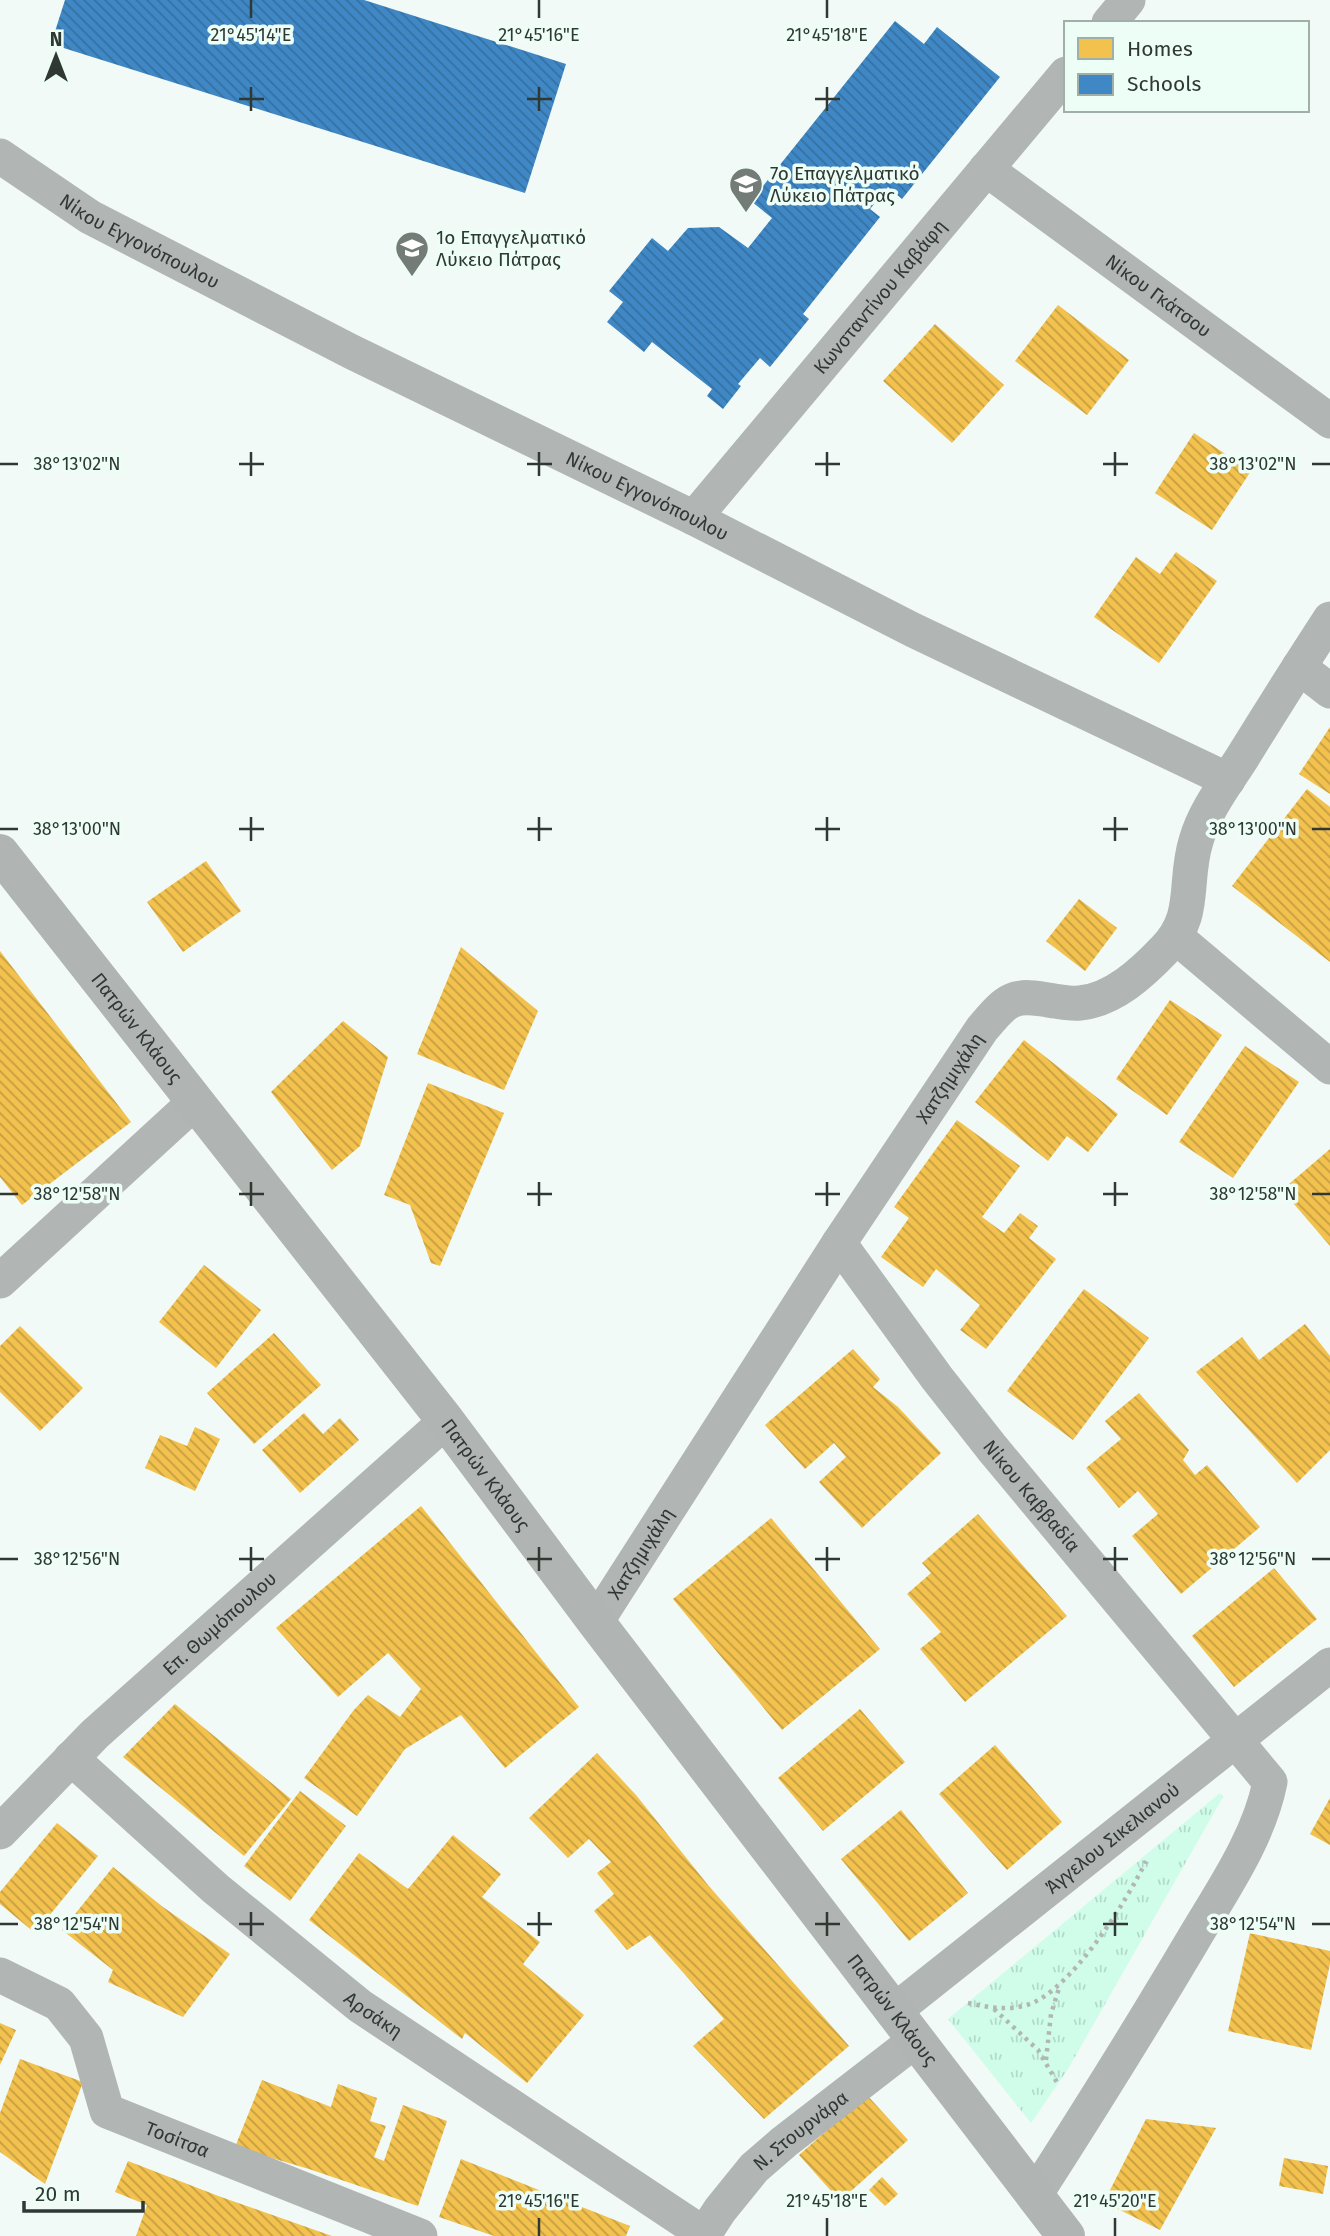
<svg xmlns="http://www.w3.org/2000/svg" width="1330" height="2236" viewBox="0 0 1330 2236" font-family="'Fira Sans',sans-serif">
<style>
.grass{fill:url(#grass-tufts)}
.homes{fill:url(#homes-back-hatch)}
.schools{fill:url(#schools-back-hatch)}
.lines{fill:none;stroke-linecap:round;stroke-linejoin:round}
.path{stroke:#b2b7b5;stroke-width:4.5;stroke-dasharray:3.5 5;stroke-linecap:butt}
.street{stroke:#b1b5b4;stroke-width:35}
.secondary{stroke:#b0b4b2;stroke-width:38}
.ticks{fill:none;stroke:#303834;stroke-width:2.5}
.labels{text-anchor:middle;stroke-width:7;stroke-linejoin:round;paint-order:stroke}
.poi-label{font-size:19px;fill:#303834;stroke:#edfef7;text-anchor:start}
.street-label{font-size:19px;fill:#303834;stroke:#edfef7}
.ticks-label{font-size:18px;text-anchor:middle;fill:#303834;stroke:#edfef7;stroke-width:7;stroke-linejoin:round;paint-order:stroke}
</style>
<defs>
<pattern id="grass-tufts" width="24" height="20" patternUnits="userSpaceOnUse" patternTransform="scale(1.75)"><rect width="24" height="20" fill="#cffde9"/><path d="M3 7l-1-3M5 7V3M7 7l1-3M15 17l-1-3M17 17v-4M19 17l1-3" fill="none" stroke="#b2dac8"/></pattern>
<pattern id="homes-back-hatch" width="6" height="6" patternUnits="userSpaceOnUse" patternTransform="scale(1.75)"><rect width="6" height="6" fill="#f2c14e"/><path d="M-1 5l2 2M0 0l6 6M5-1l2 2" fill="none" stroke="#c49e42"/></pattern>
<pattern id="schools-back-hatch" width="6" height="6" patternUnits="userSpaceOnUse" patternTransform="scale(1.75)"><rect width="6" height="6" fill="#3f88c5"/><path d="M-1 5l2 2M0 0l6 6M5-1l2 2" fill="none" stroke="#3570a1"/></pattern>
</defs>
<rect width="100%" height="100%" fill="#f1faf6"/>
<path class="grass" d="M 1220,1793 L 1223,1797 L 1068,2069 L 1031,2123 L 948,2019 Z"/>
<g class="homes">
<path d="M 1058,305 L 1129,360 L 1087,415 L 1015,361 Z"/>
<path d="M 935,324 L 1004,385 L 952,443 L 883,381 Z"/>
<path d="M 1194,433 L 1251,471 L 1212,530 L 1155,493 Z"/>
<path d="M 1176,552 L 1217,581 L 1159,663 L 1094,617 L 1136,557 L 1160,574 Z"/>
<path d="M 1330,727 L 1330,794 L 1299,774 Z"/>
<path d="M 1307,789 L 1330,807 L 1330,962 L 1232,886 Z"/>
<path d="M 206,861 L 241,911 L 183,952 L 147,902 Z"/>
<path d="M 1079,899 L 1117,928 L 1085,971 L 1046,941 Z"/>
<path d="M 461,947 L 538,1011 L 504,1090 L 417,1054 Z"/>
<path d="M 0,951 L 131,1122 L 22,1205 L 0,1177 Z"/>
<path d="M 1170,1000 L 1222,1035 L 1167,1115 L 1116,1079 Z"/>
<path d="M 343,1021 L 388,1057 L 360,1146 L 332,1170 L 271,1092 Z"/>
<path d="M 1024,1040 L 1118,1114 L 1088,1152 L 1067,1136 L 1048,1161 L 975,1102 Z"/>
<path d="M 1245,1046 L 1299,1082 L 1233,1178 L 1179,1142 Z"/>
<path d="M 428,1083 L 504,1113 L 440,1266 L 431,1263 L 410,1205 L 384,1195 Z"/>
<path d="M 957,1120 L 1020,1166 L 982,1217 L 1004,1233 L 1020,1213 L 1038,1226 L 1029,1238 L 1056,1259 L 986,1349 L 960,1330 L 980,1305 L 936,1269 L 923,1287 L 881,1257 L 909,1218 L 894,1207 Z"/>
<path d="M 1330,1149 L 1330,1246 L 1282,1190 Z"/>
<path d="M 204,1265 L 261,1310 L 216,1368 L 159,1322 Z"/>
<path d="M 1084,1289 L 1149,1338 L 1073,1440 L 1007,1391 Z"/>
<path d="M 1305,1324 L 1330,1356 L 1330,1450 L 1297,1483 L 1196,1372 L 1242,1337 L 1259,1360 Z"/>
<path d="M 20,1326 L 83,1388 L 40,1431 L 0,1392 L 0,1346 Z"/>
<path d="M 274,1333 L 321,1385 L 254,1444 L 207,1393 Z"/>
<path d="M 853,1349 L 880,1379 L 873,1387 L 898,1407 L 941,1453 L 862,1528 L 819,1482 L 846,1457 L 834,1443 L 805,1469 L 765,1425 Z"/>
<path d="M 1139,1393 L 1189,1450 L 1183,1460 L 1195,1475 L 1207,1465 L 1260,1527 L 1181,1594 L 1132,1536 L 1158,1514 L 1138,1491 L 1119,1508 L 1086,1468 L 1121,1439 L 1105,1421 Z"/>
<path d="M 304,1413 L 323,1434 L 340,1418 L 359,1440 L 300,1493 L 262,1450 Z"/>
<path d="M 195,1427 L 220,1439 L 195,1491 L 145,1468 L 160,1435 L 187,1446 Z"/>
<path d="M 421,1506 L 579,1707 L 505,1768 L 461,1715 L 405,1749 L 357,1816 L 304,1778 L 353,1711 L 368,1695 L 400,1717 L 421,1689 L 388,1653 L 338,1697 L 276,1628 Z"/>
<path d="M 978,1514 L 1067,1616 L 965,1702 L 920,1649 L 941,1632 L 907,1594 L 931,1573 L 922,1563 Z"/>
<path d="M 771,1518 L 880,1649 L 782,1730 L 673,1599 Z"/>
<path d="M 1274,1568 L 1317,1619 L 1234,1687 L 1192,1636 Z"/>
<path d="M 175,1704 L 291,1799 L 244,1856 L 123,1757 Z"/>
<path d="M 860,1709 L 905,1762 L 823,1831 L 778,1778 Z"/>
<path d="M 995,1745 L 1062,1822 L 1007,1870 L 939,1794 Z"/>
<path d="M 597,1753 L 636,1795 L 708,1885 L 849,2046 L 764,2119 L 693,2046 L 724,2019 L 650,1935 L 627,1950 L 594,1911 L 614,1894 L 597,1873 L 611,1862 L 589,1839 L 568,1858 L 529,1818 Z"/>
<path d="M 300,1791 L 346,1826 L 290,1901 L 244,1866 Z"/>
<path d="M 1330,1798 L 1330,1845 L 1310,1834 Z"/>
<path d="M 901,1810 L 968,1893 L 909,1941 L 841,1859 Z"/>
<path d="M 57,1823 L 98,1856 L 35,1933 L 0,1904 L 0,1892 Z"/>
<path d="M 453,1835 L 501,1874 L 482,1897 L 540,1942 L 523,1964 L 584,2015 L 527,2083 L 465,2033 L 462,2039 L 309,1920 L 359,1853 L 408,1889 Z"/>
<path d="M 113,1867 L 163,1907 L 230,1954 L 183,2017 L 108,1982 L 113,1970 L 62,1930 Z"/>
<path d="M 1250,1933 L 1330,1951 L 1330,1964 L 1311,2050 L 1228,2031 Z"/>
<path d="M 0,2023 L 16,2030 L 0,2065 Z"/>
<path d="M 20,2059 L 83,2082 L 45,2184 L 0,2152 L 0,2113 Z"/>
<path d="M 262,2080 L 331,2107 L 338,2084 L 377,2098 L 370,2121 L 386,2126 L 374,2157 L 384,2161 L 403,2105 L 447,2121 L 418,2206 L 309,2169 L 235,2147 Z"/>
<path d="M 867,2095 L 908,2140 L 840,2201 L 799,2155 Z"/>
<path d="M 1146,2119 L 1216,2128 L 1160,2230 L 1104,2202 Z"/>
<path d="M 1284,2158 L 1328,2166 L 1323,2194 L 1279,2186 Z"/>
<path d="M 461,2159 L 630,2226 L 626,2236 L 494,2236 L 439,2217 Z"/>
<path d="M 128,2161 L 221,2197 L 332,2236 L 136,2236 L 147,2205 L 115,2192 Z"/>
<path d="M 882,2177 L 898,2194 L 885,2206 L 869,2190 Z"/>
</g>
<g class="schools">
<path d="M 65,0 L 364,0 L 566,64 L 525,193 L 51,44 Z"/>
<path d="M 895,21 L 924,44 L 937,27 L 1000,77 L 902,199 L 888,187 L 870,209 L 880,217 L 803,314 L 809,319 L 770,367 L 760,358 L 738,384 L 741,386 L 723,409 L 707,396 L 712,389 L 652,342 L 644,352 L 607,322 L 623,302 L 609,291 L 652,238 L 668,251 L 688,228 L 719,227 L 748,248 L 772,218 L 751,201 Z"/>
</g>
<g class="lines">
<g class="path">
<path d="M 968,2003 C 987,2007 1007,2011 1027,2005 C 1070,1992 1127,1901 1146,1861"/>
<path d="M 994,2009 L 1038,2050 L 1058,2084"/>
<path d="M 1046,2060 L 1051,2014 L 1060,1985"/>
</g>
<g class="street">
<path d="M 1109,23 L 1128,0"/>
<path id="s1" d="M 0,156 L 90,217 L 352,352 L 694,518 L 913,630 L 1228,780"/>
<path id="s2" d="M 986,169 L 1330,421"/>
<path id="s3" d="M 694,518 L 1066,74"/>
<path d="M 1299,667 L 1330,691"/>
<path d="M 1176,937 L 1330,1067"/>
<path id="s4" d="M 839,1243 L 937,1378 L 992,1448 L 1270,1782 C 1259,1838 1222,1891 1193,1940 C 1142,2026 1089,2111 1035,2195"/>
<path d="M 0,1281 L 195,1102"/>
<path id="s5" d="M 596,1622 L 839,1243 L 982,1029 C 1008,998 1013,993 1054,1001 C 1062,1002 1071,1004 1080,1003 C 1113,1000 1142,973 1164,950 C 1198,916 1183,883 1196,841 C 1204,812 1226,783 1242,758 C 1271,711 1300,665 1330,619"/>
<path id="s6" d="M 71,1758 L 216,1889 L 360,2006 L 704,2234"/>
<path id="s7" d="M 0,1832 L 95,1734 L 446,1421"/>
<path id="s8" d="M 0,1975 L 59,2004 L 86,2038 L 107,2111 L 420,2236"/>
<path id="s9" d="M 893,2012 L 1330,1665"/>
<path id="s10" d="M 703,2236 L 720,2210 L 754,2168 L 784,2142 L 916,2040"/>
</g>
<path class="secondary" id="s11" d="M 0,853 L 446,1421 L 596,1622 L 1066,2236"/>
</g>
<path class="ticks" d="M 251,0 L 251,18M 539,0 L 539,18M 827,0 L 827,18M 251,87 L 251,111M 539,87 L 539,111M 827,87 L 827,111M 239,99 L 264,99M 527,99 L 552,99M 815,99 L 840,99M 251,452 L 251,476M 539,452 L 539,476M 827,452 L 827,476M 1115,452 L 1115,476M 0,464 L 18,464M 239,464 L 264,464M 527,464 L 552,464M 815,464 L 840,464M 1103,464 L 1128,464M 1312,464 L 1330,464M 251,817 L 251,841M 539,817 L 539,841M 827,817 L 827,841M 1115,817 L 1115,841M 0,829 L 18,829M 239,829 L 264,829M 527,829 L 552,829M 815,829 L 840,829M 1103,829 L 1128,829M 1312,829 L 1330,829M 251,1182 L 251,1206M 539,1182 L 539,1206M 827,1182 L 827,1206M 1115,1182 L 1115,1206M 0,1194 L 18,1194M 239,1194 L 264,1194M 527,1194 L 552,1194M 815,1194 L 840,1194M 1103,1194 L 1128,1194M 1312,1194 L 1330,1194M 251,1547 L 251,1571M 539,1547 L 539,1571M 827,1547 L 827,1571M 1115,1547 L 1115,1571M 0,1559 L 18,1559M 239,1559 L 264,1559M 527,1559 L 552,1559M 815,1559 L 840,1559M 1103,1559 L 1128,1559M 1312,1559 L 1330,1559M 251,1912 L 251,1936M 539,1912 L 539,1936M 827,1912 L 827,1936M 1115,1912 L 1115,1936M 0,1924 L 18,1924M 239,1924 L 264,1924M 527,1924 L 552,1924M 815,1924 L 840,1924M 1103,1924 L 1128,1924M 1312,1924 L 1330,1924M 539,2218 L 539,2236M 827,2218 L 827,2236M 1115,2218 L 1115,2236"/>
<defs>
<g id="school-pin" transform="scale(1.75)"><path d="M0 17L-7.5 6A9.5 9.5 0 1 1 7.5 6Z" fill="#747c78" stroke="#edfef7"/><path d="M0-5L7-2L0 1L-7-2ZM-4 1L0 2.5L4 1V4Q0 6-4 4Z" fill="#fff"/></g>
</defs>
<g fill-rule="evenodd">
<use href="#school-pin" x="746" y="184"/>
<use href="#school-pin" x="412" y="248"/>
</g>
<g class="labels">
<g class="poi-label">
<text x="770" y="180">7ο Επαγγελματικό<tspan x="770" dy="22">Λύκειο Πάτρας</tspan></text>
<text x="436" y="244">1o Επαγγελματικό<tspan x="436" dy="22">Λύκειο Πάτρας</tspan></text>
</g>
<g class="street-label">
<text dy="7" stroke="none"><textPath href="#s1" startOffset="164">Νίκου Εγγονόπουλου</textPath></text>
<text dy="7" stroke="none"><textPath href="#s2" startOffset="214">Νίκου Γκάτσου</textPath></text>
<text dy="7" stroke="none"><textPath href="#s3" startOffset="289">Κωνσταντίνου Καβάφη</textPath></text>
<text dy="7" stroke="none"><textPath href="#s1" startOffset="732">Νίκου Εγγονόπουλου</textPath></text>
<text dy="7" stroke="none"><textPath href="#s11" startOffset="222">Πατρών Κλάους</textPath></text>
<text dy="7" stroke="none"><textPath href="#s5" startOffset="649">Χατζημιχάλη</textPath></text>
<text dy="7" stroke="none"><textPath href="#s11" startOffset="789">Πατρών Κλάους</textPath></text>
<text dy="7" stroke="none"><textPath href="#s4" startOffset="318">Νίκου Καββαδία</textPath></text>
<text dy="7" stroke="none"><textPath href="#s5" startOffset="82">Χατζημιχάλη</textPath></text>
<text dy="7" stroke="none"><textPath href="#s7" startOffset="303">Επ. Θωμόπουλου</textPath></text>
<text dy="7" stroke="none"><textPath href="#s9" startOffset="280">Άγγελου Σικελιανού</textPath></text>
<text dy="7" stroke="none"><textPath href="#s11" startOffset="1461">Πατρών Κλάους</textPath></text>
<text dy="7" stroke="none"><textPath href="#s6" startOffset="397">Αρσάκη</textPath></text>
<text dy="7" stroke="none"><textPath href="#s10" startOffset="145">N. Στουρνάρα</textPath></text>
<text dy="7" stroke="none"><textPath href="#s8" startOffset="261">Τοσίτσα</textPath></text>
</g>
</g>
<g class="ticks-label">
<text x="251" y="41">21°45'14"E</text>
<text x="539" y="41">21°45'16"E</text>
<text x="827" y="41">21°45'18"E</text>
<text x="77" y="470">38°13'02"N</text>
<text x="1253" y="470">38°13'02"N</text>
<text x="77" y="835">38°13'00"N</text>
<text x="1253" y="835">38°13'00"N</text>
<text x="77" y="1200">38°12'58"N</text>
<text x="1253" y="1200">38°12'58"N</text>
<text x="77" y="1565">38°12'56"N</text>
<text x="1253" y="1565">38°12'56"N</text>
<text x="77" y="1930">38°12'54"N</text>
<text x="1253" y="1930">38°12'54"N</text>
<text x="539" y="2207">21°45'16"E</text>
<text x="827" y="2207">21°45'18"E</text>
<text x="1115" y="2207">21°45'20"E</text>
</g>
<rect x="1064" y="21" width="245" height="91" fill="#edfef7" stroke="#a1afa9" stroke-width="2"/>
<rect x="1078" y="38" width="35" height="21" fill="#f2c14e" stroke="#a1afa9" stroke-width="2"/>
<text x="1127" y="56" font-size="21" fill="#303834">Homes</text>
<rect x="1078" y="74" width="35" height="21" fill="#3f88c5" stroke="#a1afa9" stroke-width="2"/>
<text x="1127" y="91" font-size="21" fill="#303834">Schools</text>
<g transform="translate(56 56)" stroke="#edfef7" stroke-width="5" paint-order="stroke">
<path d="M0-5L12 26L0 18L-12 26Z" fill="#303834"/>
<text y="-10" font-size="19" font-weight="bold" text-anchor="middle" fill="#303834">N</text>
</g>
<path d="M24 2201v10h119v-10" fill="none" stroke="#303834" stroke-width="3.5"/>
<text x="35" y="2201" font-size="21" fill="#303834" stroke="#edfef7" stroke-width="5" paint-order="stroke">20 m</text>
</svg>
